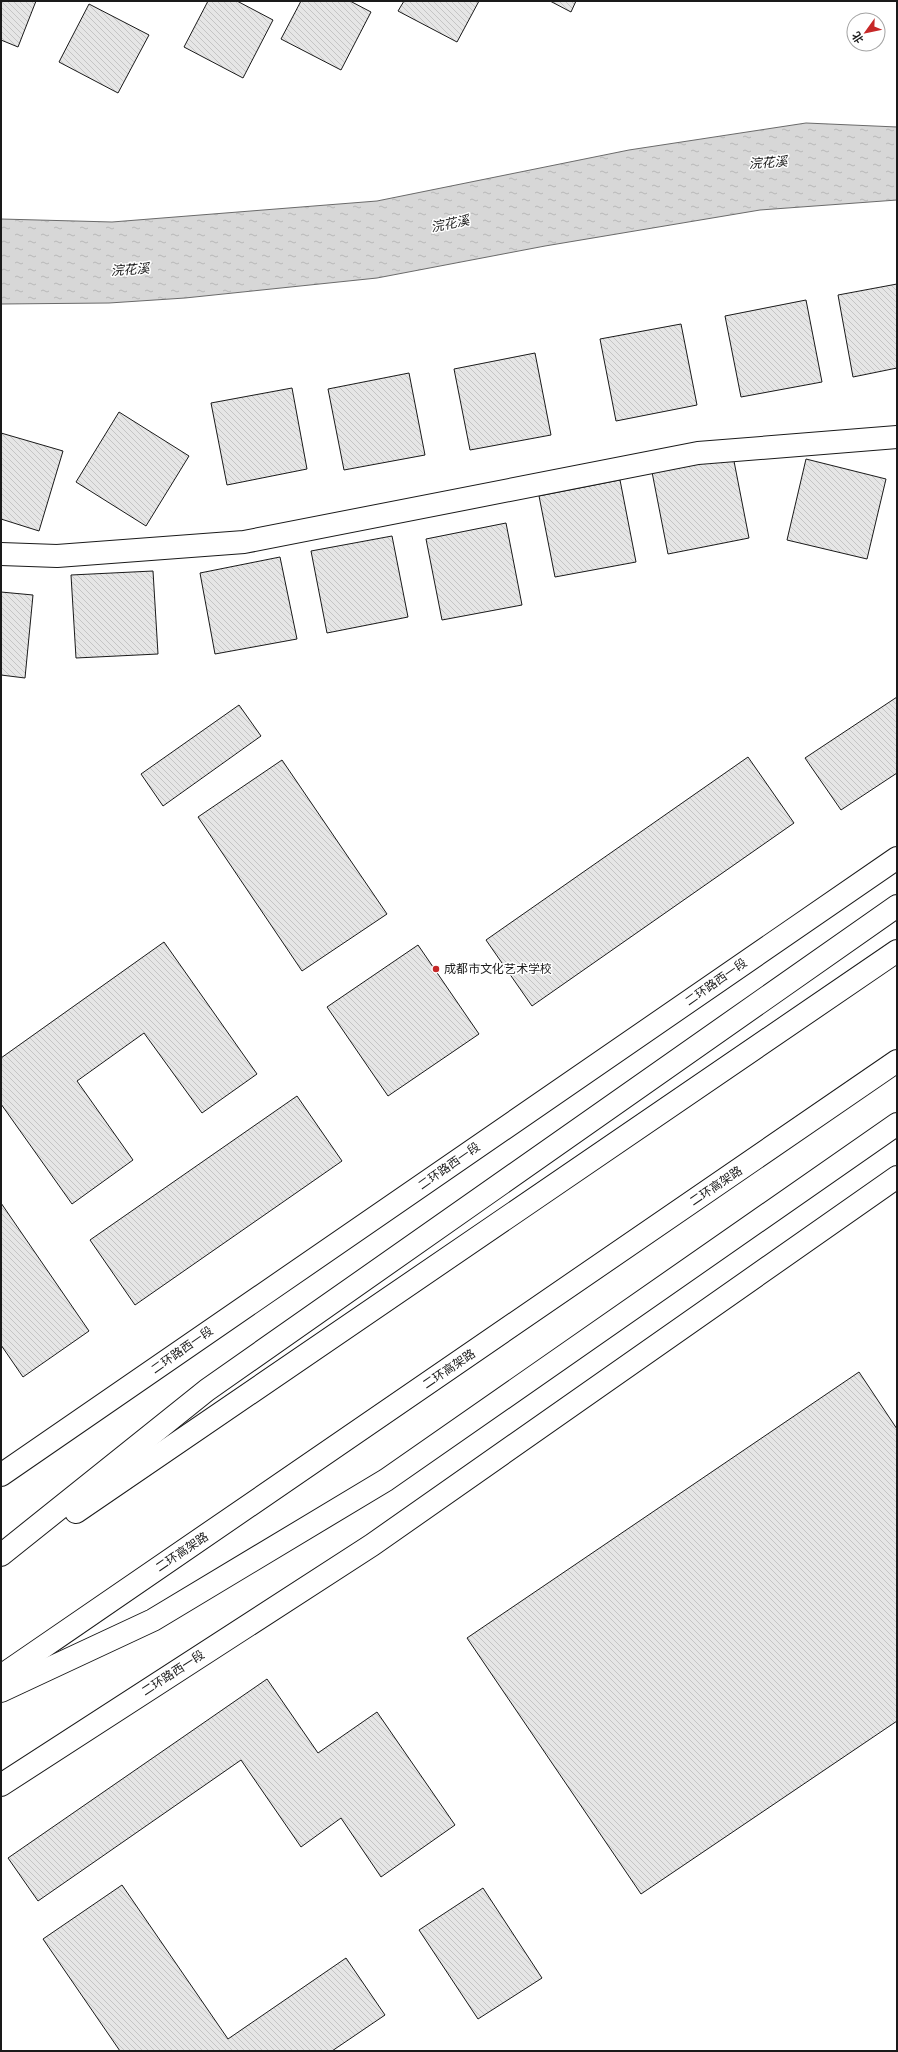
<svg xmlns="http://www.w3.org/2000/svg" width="898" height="2052" viewBox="0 0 898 2052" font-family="'DejaVu Sans','Noto Sans SC',sans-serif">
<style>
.water{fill:url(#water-ripples);stroke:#6a6a6a}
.building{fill:url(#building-back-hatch);stroke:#1a1a1a}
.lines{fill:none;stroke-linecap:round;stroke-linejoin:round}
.minor-casing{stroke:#1a1a1a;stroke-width:24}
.secondary-casing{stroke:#1a1a1a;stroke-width:24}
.trunk-casing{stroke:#1a1a1a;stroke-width:24}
.minor{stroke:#fff;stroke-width:22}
.secondary{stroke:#fff;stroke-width:22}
.trunk{stroke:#fff;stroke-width:22}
.poi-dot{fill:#c62828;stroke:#fff;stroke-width:1.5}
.labels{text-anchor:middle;stroke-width:3;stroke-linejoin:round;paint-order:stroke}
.poi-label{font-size:12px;fill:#1a1a1a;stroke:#fff;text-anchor:start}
.street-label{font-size:12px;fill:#1a1a1a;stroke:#fff}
.water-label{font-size:13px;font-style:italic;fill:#1a1a1a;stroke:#fff}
</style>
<defs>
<pattern id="water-ripples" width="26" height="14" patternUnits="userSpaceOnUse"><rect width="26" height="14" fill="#d7d7d7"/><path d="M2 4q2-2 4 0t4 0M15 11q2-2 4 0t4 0" fill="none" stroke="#b8b8b8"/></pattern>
<pattern id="building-back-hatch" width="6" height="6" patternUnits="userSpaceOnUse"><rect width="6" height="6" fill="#e6e6e6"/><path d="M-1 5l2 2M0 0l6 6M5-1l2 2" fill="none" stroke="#c5c5c5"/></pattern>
</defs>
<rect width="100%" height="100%" fill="#fff"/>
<path class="water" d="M 806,123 L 897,127 L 897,200 L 760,210 L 545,246 L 377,278 L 185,298 L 109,303 L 1,304 L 1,219 L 112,222 L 377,201 L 629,150 Z"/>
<g class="building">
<path d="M 1,1 L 36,1 L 18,47 L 1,40 Z"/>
<path d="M 208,1 L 237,1 L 273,20 L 243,78 L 184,47 Z"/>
<path d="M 301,1 L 350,1 L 371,12 L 341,70 L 281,39 Z"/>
<path d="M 404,1 L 479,1 L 457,42 L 398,11 Z"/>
<path d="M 550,1 L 576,1 L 571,12 Z"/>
<path d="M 89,4 L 149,35 L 118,93 L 59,62 Z"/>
<path d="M 897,284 L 897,368 L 853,377 L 838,295 Z"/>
<path d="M 806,300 L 822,382 L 741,397 L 725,316 Z"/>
<path d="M 681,324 L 697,405 L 616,421 L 600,339 Z"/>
<path d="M 535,353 L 551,435 L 470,450 L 454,369 Z"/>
<path d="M 409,373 L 425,455 L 344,470 L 328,389 Z"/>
<path d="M 292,388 L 307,469 L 227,485 L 211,403 Z"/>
<path d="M 119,412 L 189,456 L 146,526 L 76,482 Z"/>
<path d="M 1,433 L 63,451 L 39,531 L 1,519 Z"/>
<path d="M 733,456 L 749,538 L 668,554 L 652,472 Z"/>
<path d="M 806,459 L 886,479 L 867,559 L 787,540 Z"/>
<path d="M 620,480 L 636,562 L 555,577 L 539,496 Z"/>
<path d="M 506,523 L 522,605 L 442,620 L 426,539 Z"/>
<path d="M 392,536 L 408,617 L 327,633 L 311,551 Z"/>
<path d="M 280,557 L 297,639 L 215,654 L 200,573 Z"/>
<path d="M 153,571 L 158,654 L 76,658 L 71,575 Z"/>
<path d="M 1,592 L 33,595 L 25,678 L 1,675 Z"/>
<path d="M 897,697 L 897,773 L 841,810 L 805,758 Z"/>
<path d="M 239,705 L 261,736 L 163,806 L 141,774 Z"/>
<path d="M 748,757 L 794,823 L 532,1006 L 486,940 Z"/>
<path d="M 282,760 L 387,914 L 302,971 L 198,817 Z"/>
<path d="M 164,942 L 257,1074 L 202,1113 L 144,1033 L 77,1081 L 133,1160 L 72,1204 L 1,1104 L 1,1058 Z"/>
<path d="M 418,945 L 479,1034 L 388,1096 L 327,1007 Z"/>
<path d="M 297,1096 L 342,1161 L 135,1305 L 90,1240 Z"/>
<path d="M 1,1203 L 89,1331 L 23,1377 L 1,1345 Z"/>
<path d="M 859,1372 L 897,1429 L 897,1721 L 641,1894 L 467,1638 Z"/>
<path d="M 267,1679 L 318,1753 L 377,1712 L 455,1825 L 381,1877 L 341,1818 L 301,1847 L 241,1760 L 38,1901 L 8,1858 Z"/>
<path d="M 122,1885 L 228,2039 L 346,1958 L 385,2015 L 332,2051 L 120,2051 L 43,1939 Z"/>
<path d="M 483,1888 L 542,1978 L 478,2019 L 419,1930 Z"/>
</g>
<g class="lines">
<g class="minor-casing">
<path id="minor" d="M 1,554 L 57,556 L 244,542 L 698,453 L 897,437"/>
</g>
<g class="secondary-casing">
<g id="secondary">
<path d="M 1,1475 L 897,858"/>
<path d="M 1,1785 L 372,1545 L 897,1177"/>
</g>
</g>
<g class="trunk-casing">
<g id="trunk">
<path d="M 76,1512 L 897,951"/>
<path d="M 1,1555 L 207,1390 L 897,906"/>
<path d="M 1,1676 L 897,1061"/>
<path d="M 1,1691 L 153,1620 L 386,1480 L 897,1124"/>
</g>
</g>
<use href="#minor" class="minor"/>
<use href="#secondary" class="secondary"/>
<use href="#trunk" class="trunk"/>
</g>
<circle class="poi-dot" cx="436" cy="969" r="4"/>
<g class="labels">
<g class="poi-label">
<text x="444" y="973">成都市文化艺术学校</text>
</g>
<g class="street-label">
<text transform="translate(716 982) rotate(-35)" y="4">二环路西一段</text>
<text transform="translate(449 1166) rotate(-35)" y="4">二环路西一段</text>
<text transform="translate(716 1186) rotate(-34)" y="4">二环高架路</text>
<text transform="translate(182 1350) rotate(-35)" y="4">二环路西一段</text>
<text transform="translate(449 1369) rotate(-34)" y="4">二环高架路</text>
<text transform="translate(182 1552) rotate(-34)" y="4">二环高架路</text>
<text transform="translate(173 1673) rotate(-33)" y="4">二环路西一段</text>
</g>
<g class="water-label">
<text transform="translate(768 162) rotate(-4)" y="5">浣花溪</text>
<text transform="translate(450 223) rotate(-11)" y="5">浣花溪</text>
<text transform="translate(130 269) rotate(-4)" y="5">浣花溪</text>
</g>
</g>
<rect width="898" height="2052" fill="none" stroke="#1a1a1a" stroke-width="4"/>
<g transform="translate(866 32) rotate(237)"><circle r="19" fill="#ffffff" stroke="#a3a3a3"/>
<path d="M0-3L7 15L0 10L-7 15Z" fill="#c62828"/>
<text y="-6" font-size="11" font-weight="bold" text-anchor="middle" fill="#1a1a1a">北</text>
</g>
</svg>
